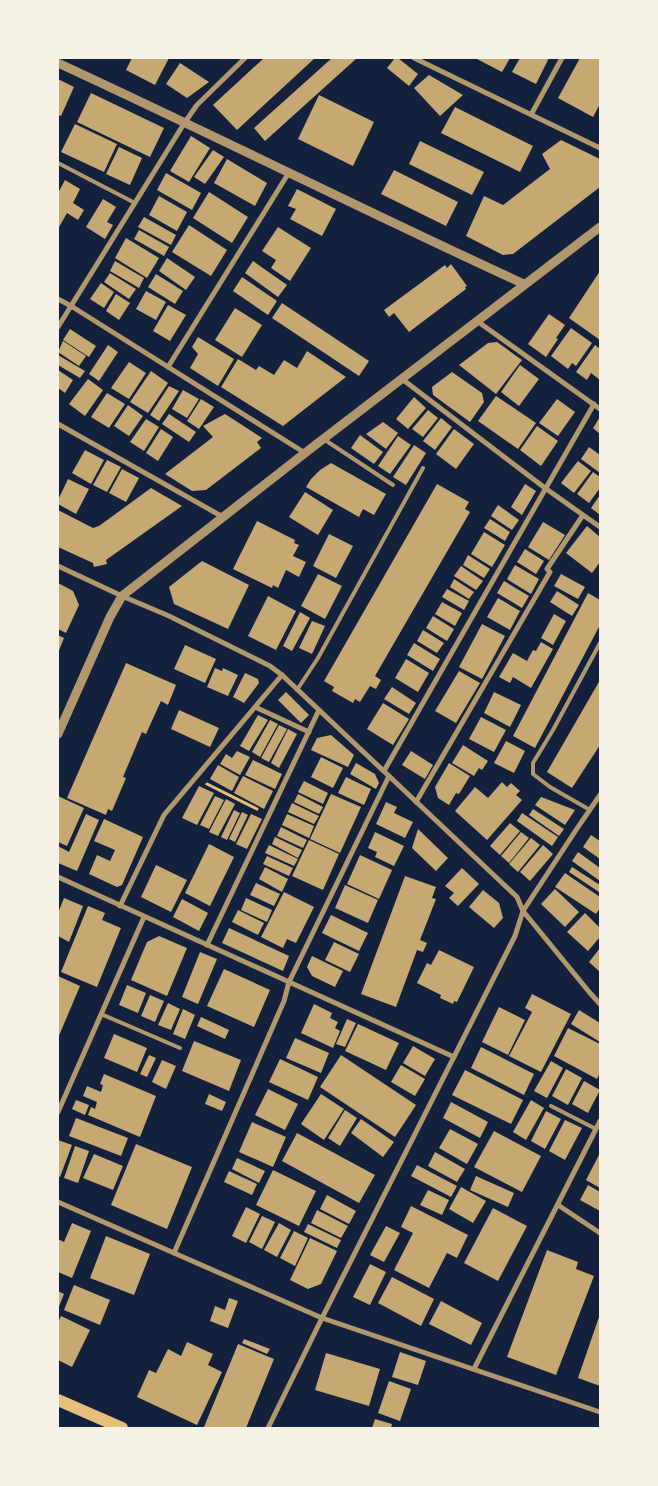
<svg xmlns="http://www.w3.org/2000/svg" width="658" height="1486" viewBox="0 0 658 1486" font-family="Montserrat,sans-serif">
<style>
.building{fill:#c6a872}
.lines{fill:none;stroke-linecap:round;stroke-linejoin:round}
.path{stroke:#e5c07b;stroke-width:3}
.service{stroke:#b1986c;stroke-width:4}
.minor{stroke:#b1986c;stroke-width:5}
.tertiary{stroke:#b1986c;stroke-width:9}
.primary{stroke:#e5c07b;stroke-width:12}
</style>
<rect width="100%" height="100%" fill="#14213d"/>
<g class="building">
<path d="M 132,58 L 169,58 L 155,85 L 126,70 Z"/>
<path d="M 264,58 L 315,58 L 237,130 L 213,105 Z"/>
<path d="M 332,58 L 357,58 L 265,141 L 254,128 Z"/>
<path d="M 395,58 L 398,58 L 418,74 L 409,86 L 387,68 Z"/>
<path d="M 475,58 L 510,58 L 502,72 Z"/>
<path d="M 520,58 L 549,58 L 536,84 L 512,72 Z"/>
<path d="M 580,58 L 600,58 L 600,104 L 593,117 L 558,98 Z"/>
<path d="M 180,63 L 209,82 L 187,98 L 166,84 Z"/>
<path d="M 429,75 L 463,95 L 440,116 L 414,88 Z"/>
<path d="M 58,79 L 74,87 L 61,116 L 58,115 Z"/>
<path d="M 91,93 L 164,128 L 150,157 L 77,122 Z"/>
<path d="M 319,95 L 374,122 L 353,166 L 298,139 Z"/>
<path d="M 455,107 L 533,146 L 520,172 L 441,133 Z"/>
<path d="M 75,124 L 117,144 L 104,172 L 61,152 Z"/>
<path d="M 191,136 L 210,148 L 189,182 L 170,171 Z"/>
<path d="M 561,140 L 600,159 L 600,187 L 513,254 L 503,255 L 466,236 L 484,196 L 503,205 L 550,169 L 542,154 Z"/>
<path d="M 420,141 L 484,172 L 472,195 L 409,164 Z"/>
<path d="M 119,147 L 142,158 L 130,185 L 106,174 Z"/>
<path d="M 213,150 L 224,157 L 205,184 L 194,177 Z"/>
<path d="M 227,159 L 267,183 L 255,206 L 214,183 Z"/>
<path d="M 394,170 L 458,202 L 446,226 L 381,194 Z"/>
<path d="M 166,173 L 201,193 L 192,210 L 157,190 Z"/>
<path d="M 65,180 L 80,189 L 73,203 L 84,210 L 78,220 L 67,213 L 58,229 L 58,193 Z"/>
<path d="M 297,189 L 336,209 L 322,236 L 290,219 L 296,209 L 288,206 Z"/>
<path d="M 209,192 L 248,217 L 232,243 L 193,218 Z"/>
<path d="M 159,196 L 187,212 L 177,231 L 149,215 Z"/>
<path d="M 103,199 L 116,207 L 107,222 L 113,225 L 105,239 L 86,227 Z"/>
<path d="M 144,217 L 176,235 L 171,245 L 138,227 Z"/>
<path d="M 189,225 L 227,250 L 211,276 L 172,252 Z"/>
<path d="M 278,227 L 311,248 L 290,281 L 271,268 L 276,260 L 262,251 Z"/>
<path d="M 139,230 L 169,247 L 164,256 L 134,239 Z"/>
<path d="M 126,238 L 159,258 L 147,278 L 115,258 Z"/>
<path d="M 167,258 L 195,277 L 186,290 L 159,271 Z"/>
<path d="M 115,261 L 144,278 L 139,288 L 110,271 Z"/>
<path d="M 253,261 L 287,285 L 278,297 L 245,273 Z"/>
<path d="M 451,264 L 467,286 L 465,287 L 466,289 L 409,332 L 394,313 L 389,317 L 384,310 L 445,265 L 447,268 Z"/>
<path d="M 600,271 L 600,340 L 569,318 Z"/>
<path d="M 110,273 L 136,289 L 129,299 L 104,282 Z"/>
<path d="M 156,274 L 183,291 L 175,304 L 148,287 Z"/>
<path d="M 242,277 L 277,301 L 268,315 L 233,291 Z"/>
<path d="M 101,283 L 114,292 L 104,308 L 90,299 Z"/>
<path d="M 146,291 L 166,302 L 156,320 L 136,309 Z"/>
<path d="M 116,294 L 130,303 L 119,320 L 106,311 Z"/>
<path d="M 282,303 L 369,361 L 359,376 L 272,318 Z"/>
<path d="M 168,305 L 186,315 L 170,341 L 153,331 Z"/>
<path d="M 235,308 L 262,325 L 242,357 L 215,340 Z"/>
<path d="M 549,314 L 565,325 L 556,338 L 558,339 L 546,357 L 528,344 Z"/>
<path d="M 571,328 L 592,343 L 576,366 L 572,363 L 568,369 L 551,356 Z"/>
<path d="M 70,329 L 96,346 L 89,357 L 63,340 Z"/>
<path d="M 198,337 L 234,359 L 218,386 L 190,368 L 198,354 L 192,347 Z"/>
<path d="M 63,341 L 86,356 L 79,366 L 58,352 Z"/>
<path d="M 497,342 L 522,360 L 496,394 L 459,365 L 488,343 Z"/>
<path d="M 108,345 L 118,352 L 99,381 L 89,374 Z"/>
<path d="M 595,345 L 600,349 L 600,380 L 591,373 L 587,380 L 576,372 Z"/>
<path d="M 307,351 L 346,377 L 283,426 L 221,387 L 238,359 L 256,370 L 259,366 L 274,375 L 284,360 L 297,368 Z"/>
<path d="M 58,355 L 85,371 L 80,378 L 58,365 Z"/>
<path d="M 129,362 L 146,373 L 129,399 L 111,388 Z"/>
<path d="M 520,365 L 539,379 L 519,406 L 501,392 Z"/>
<path d="M 58,370 L 73,380 L 65,393 L 58,388 Z"/>
<path d="M 151,371 L 168,383 L 148,413 L 130,402 Z"/>
<path d="M 452,372 L 482,393 L 484,402 L 470,422 L 433,395 L 432,387 Z"/>
<path d="M 88,379 L 103,390 L 85,416 L 69,404 Z"/>
<path d="M 169,386 L 179,391 L 159,421 L 150,415 Z"/>
<path d="M 183,390 L 199,399 L 187,418 L 172,409 Z"/>
<path d="M 107,393 L 125,404 L 109,428 L 91,417 Z"/>
<path d="M 496,396 L 536,423 L 518,449 L 478,421 Z"/>
<path d="M 414,397 L 426,408 L 408,429 L 396,419 Z"/>
<path d="M 201,399 L 214,407 L 199,429 L 187,421 Z"/>
<path d="M 557,399 L 575,412 L 558,436 L 539,423 Z"/>
<path d="M 128,405 L 143,416 L 129,436 L 114,426 Z"/>
<path d="M 428,410 L 438,418 L 423,437 L 412,429 Z"/>
<path d="M 169,414 L 196,432 L 189,442 L 162,424 Z"/>
<path d="M 225,414 L 262,438 L 257,442 L 261,448 L 206,490 L 192,491 L 165,474 L 213,437 L 203,426 Z"/>
<path d="M 600,417 L 600,434 L 593,428 Z"/>
<path d="M 441,418 L 452,427 L 435,450 L 423,441 Z"/>
<path d="M 146,419 L 159,427 L 144,451 L 130,442 Z"/>
<path d="M 383,422 L 398,433 L 386,449 L 366,434 Z"/>
<path d="M 537,426 L 558,441 L 541,466 L 520,450 Z"/>
<path d="M 161,429 L 173,437 L 158,461 L 146,453 Z"/>
<path d="M 454,429 L 474,444 L 456,469 L 436,454 Z"/>
<path d="M 360,435 L 383,452 L 374,464 L 351,448 Z"/>
<path d="M 398,436 L 411,445 L 390,474 L 378,466 Z"/>
<path d="M 414,445 L 426,453 L 406,485 L 393,477 Z"/>
<path d="M 589,447 L 600,455 L 600,473 L 581,459 Z"/>
<path d="M 85,450 L 104,460 L 91,484 L 72,473 Z"/>
<path d="M 107,460 L 121,467 L 107,492 L 93,485 Z"/>
<path d="M 578,461 L 591,471 L 574,493 L 561,483 Z"/>
<path d="M 331,463 L 386,494 L 374,515 L 363,509 L 359,517 L 306,487 L 311,479 L 320,470 Z"/>
<path d="M 122,469 L 139,478 L 126,502 L 109,493 Z"/>
<path d="M 593,472 L 600,477 L 600,488 L 589,503 L 577,494 Z"/>
<path d="M 68,479 L 89,489 L 76,514 L 58,504 L 58,500 Z"/>
<path d="M 437,484 L 469,502 L 465,509 L 470,512 L 375,676 L 381,680 L 376,689 L 370,686 L 360,702 L 355,699 L 353,703 L 332,691 L 334,687 L 324,681 Z"/>
<path d="M 525,484 L 536,491 L 522,515 L 511,507 Z"/>
<path d="M 151,488 L 182,506 L 106,560 L 107,564 L 94,567 L 93,563 L 58,547 L 58,510 L 93,528 L 99,526 Z"/>
<path d="M 305,492 L 333,510 L 318,535 L 289,517 Z"/>
<path d="M 600,495 L 600,515 L 591,508 Z"/>
<path d="M 498,505 L 519,520 L 512,530 L 491,516 Z"/>
<path d="M 490,519 L 510,532 L 505,541 L 484,528 Z"/>
<path d="M 257,521 L 295,540 L 294,543 L 299,545 L 293,556 L 306,562 L 299,577 L 286,570 L 278,588 L 273,585 L 272,588 L 233,569 Z"/>
<path d="M 543,522 L 565,535 L 549,560 L 528,547 Z"/>
<path d="M 587,526 L 600,537 L 600,562 L 592,573 L 566,553 Z"/>
<path d="M 484,532 L 505,545 L 492,567 L 471,554 Z"/>
<path d="M 329,534 L 353,546 L 336,578 L 313,566 Z"/>
<path d="M 525,549 L 544,561 L 536,574 L 517,562 Z"/>
<path d="M 468,555 L 490,569 L 484,578 L 463,565 Z"/>
<path d="M 202,561 L 249,585 L 228,629 L 174,604 L 169,587 Z"/>
<path d="M 515,565 L 539,579 L 531,594 L 507,579 Z"/>
<path d="M 461,566 L 483,581 L 476,590 L 454,576 Z"/>
<path d="M 318,574 L 342,586 L 325,619 L 301,606 Z"/>
<path d="M 561,574 L 585,587 L 578,599 L 554,586 Z"/>
<path d="M 454,579 L 474,592 L 469,599 L 450,587 Z"/>
<path d="M 504,581 L 529,596 L 522,608 L 497,593 Z"/>
<path d="M 58,583 L 73,591 L 79,605 L 66,633 L 58,629 Z"/>
<path d="M 447,589 L 469,601 L 464,610 L 442,597 Z"/>
<path d="M 557,591 L 579,605 L 572,616 L 550,602 Z"/>
<path d="M 588,593 L 600,600 L 600,625 L 535,748 L 513,736 Z"/>
<path d="M 268,596 L 296,611 L 276,650 L 248,636 Z"/>
<path d="M 498,598 L 520,611 L 510,630 L 487,617 Z"/>
<path d="M 442,602 L 462,613 L 455,626 L 435,614 Z"/>
<path d="M 300,612 L 310,618 L 292,651 L 283,646 Z"/>
<path d="M 554,614 L 566,621 L 553,645 L 541,638 Z"/>
<path d="M 433,616 L 454,629 L 447,641 L 426,628 Z"/>
<path d="M 312,621 L 325,626 L 312,654 L 299,648 Z"/>
<path d="M 482,624 L 505,636 L 482,679 L 459,667 Z"/>
<path d="M 423,630 L 444,643 L 437,653 L 417,641 Z"/>
<path d="M 58,635 L 64,638 L 58,653 Z"/>
<path d="M 541,642 L 553,649 L 531,688 L 513,677 L 510,683 L 499,677 L 513,653 L 527,661 L 533,650 L 536,651 Z"/>
<path d="M 414,643 L 440,659 L 433,671 L 407,655 Z"/>
<path d="M 185,645 L 216,659 L 205,683 L 174,669 Z"/>
<path d="M 406,659 L 429,673 L 418,692 L 395,678 Z"/>
<path d="M 126,663 L 176,685 L 168,705 L 161,701 L 146,734 L 142,732 L 123,777 L 126,778 L 112,811 L 108,809 L 106,815 L 67,798 Z"/>
<path d="M 215,668 L 222,671 L 223,668 L 238,675 L 228,696 L 207,687 Z"/>
<path d="M 459,671 L 480,683 L 456,723 L 435,711 Z"/>
<path d="M 245,673 L 258,679 L 259,683 L 244,703 L 233,697 Z"/>
<path d="M 600,680 L 600,745 L 572,788 L 547,772 Z"/>
<path d="M 392,687 L 416,703 L 409,714 L 384,699 Z"/>
<path d="M 286,692 L 309,715 L 301,723 L 278,700 Z"/>
<path d="M 494,692 L 521,705 L 510,727 L 484,713 Z"/>
<path d="M 383,703 L 409,719 L 393,745 L 367,729 Z"/>
<path d="M 179,710 L 219,728 L 210,747 L 171,729 Z"/>
<path d="M 258,715 L 268,720 L 249,751 L 240,746 Z"/>
<path d="M 481,717 L 506,730 L 494,752 L 469,739 Z"/>
<path d="M 270,720 L 278,724 L 260,757 L 252,752 Z"/>
<path d="M 279,725 L 287,729 L 269,762 L 261,758 Z"/>
<path d="M 288,729 L 297,734 L 279,768 L 271,763 Z"/>
<path d="M 331,735 L 354,755 L 348,767 L 311,750 L 317,738 Z"/>
<path d="M 506,741 L 525,751 L 514,773 L 494,763 Z"/>
<path d="M 463,745 L 488,761 L 482,770 L 479,768 L 474,776 L 452,763 Z"/>
<path d="M 237,751 L 250,757 L 240,775 L 220,764 L 226,754 L 232,758 Z"/>
<path d="M 411,751 L 433,765 L 425,779 L 402,765 Z"/>
<path d="M 321,757 L 343,768 L 333,788 L 311,777 Z"/>
<path d="M 253,760 L 282,774 L 275,789 L 245,775 Z"/>
<path d="M 356,763 L 375,774 L 379,783 L 376,789 L 350,774 Z"/>
<path d="M 449,763 L 470,776 L 459,794 L 456,793 L 449,805 L 438,798 L 435,787 Z"/>
<path d="M 218,765 L 239,777 L 232,791 L 210,779 Z"/>
<path d="M 243,776 L 273,791 L 264,809 L 234,793 Z"/>
<path d="M 346,777 L 371,789 L 364,805 L 338,793 Z"/>
<path d="M 304,781 L 328,793 L 323,804 L 298,792 Z"/>
<path d="M 502,782 L 507,787 L 511,783 L 520,791 L 516,795 L 522,800 L 487,840 L 455,811 L 475,787 L 488,798 Z"/>
<path d="M 199,786 L 214,793 L 197,825 L 182,818 Z"/>
<path d="M 298,794 L 323,807 L 319,814 L 294,802 Z"/>
<path d="M 331,794 L 361,807 L 340,853 L 310,839 Z"/>
<path d="M 58,796 L 84,808 L 67,846 L 58,842 Z"/>
<path d="M 215,796 L 224,800 L 209,829 L 200,825 Z"/>
<path d="M 541,797 L 575,810 L 565,825 L 535,805 Z"/>
<path d="M 226,799 L 235,804 L 218,836 L 209,832 Z"/>
<path d="M 386,802 L 397,807 L 394,813 L 413,822 L 405,838 L 376,824 Z"/>
<path d="M 292,803 L 319,816 L 314,824 L 288,812 Z"/>
<path d="M 533,809 L 564,829 L 559,836 L 529,815 Z"/>
<path d="M 234,810 L 240,813 L 227,840 L 221,837 Z"/>
<path d="M 242,812 L 248,815 L 235,842 L 229,839 Z"/>
<path d="M 522,813 L 558,837 L 552,846 L 517,821 Z"/>
<path d="M 86,814 L 99,820 L 77,871 L 58,863 L 58,846 L 69,852 Z"/>
<path d="M 251,814 L 262,819 L 247,849 L 236,844 Z"/>
<path d="M 287,814 L 314,826 L 309,838 L 282,825 Z"/>
<path d="M 104,819 L 143,837 L 122,885 L 117,887 L 89,874 L 97,855 L 110,861 L 115,850 L 94,841 Z"/>
<path d="M 510,823 L 520,831 L 500,855 L 490,846 Z"/>
<path d="M 281,827 L 307,840 L 303,848 L 277,836 Z"/>
<path d="M 418,829 L 448,858 L 436,871 L 412,848 Z"/>
<path d="M 375,832 L 404,846 L 394,866 L 375,857 L 377,852 L 368,848 Z"/>
<path d="M 521,832 L 529,838 L 509,863 L 501,856 Z"/>
<path d="M 591,835 L 600,841 L 600,859 L 583,847 Z"/>
<path d="M 275,837 L 302,850 L 298,858 L 272,844 Z"/>
<path d="M 531,838 L 540,845 L 518,872 L 509,864 Z"/>
<path d="M 309,840 L 339,854 L 323,890 L 292,876 Z"/>
<path d="M 209,844 L 234,857 L 210,906 L 185,893 Z"/>
<path d="M 269,845 L 298,859 L 294,866 L 265,853 Z"/>
<path d="M 543,845 L 553,854 L 530,881 L 520,872 Z"/>
<path d="M 578,852 L 600,868 L 600,881 L 572,861 Z"/>
<path d="M 360,855 L 392,870 L 379,899 L 347,884 Z"/>
<path d="M 267,856 L 293,868 L 289,876 L 263,864 Z"/>
<path d="M 156,865 L 187,880 L 171,912 L 141,897 Z"/>
<path d="M 265,867 L 288,879 L 282,892 L 259,879 Z"/>
<path d="M 572,867 L 600,885 L 599,892 L 569,872 Z"/>
<path d="M 462,868 L 479,884 L 458,906 L 449,898 L 454,893 L 445,886 Z"/>
<path d="M 565,873 L 600,897 L 600,908 L 596,914 L 555,887 Z"/>
<path d="M 405,876 L 436,887 L 432,898 L 436,899 L 420,940 L 427,943 L 423,952 L 417,950 L 396,1007 L 361,994 Z"/>
<path d="M 256,883 L 280,894 L 274,906 L 250,895 Z"/>
<path d="M 345,885 L 378,900 L 368,923 L 335,908 Z"/>
<path d="M 555,889 L 579,912 L 565,927 L 541,904 Z"/>
<path d="M 483,890 L 499,903 L 503,918 L 494,928 L 469,907 Z"/>
<path d="M 284,892 L 314,907 L 296,943 L 287,939 L 283,948 L 261,937 Z"/>
<path d="M 64,898 L 83,906 L 69,942 L 58,936 L 58,913 Z"/>
<path d="M 246,898 L 272,910 L 267,922 L 241,910 Z"/>
<path d="M 182,899 L 208,913 L 199,931 L 173,917 Z"/>
<path d="M 88,906 L 105,913 L 102,920 L 121,928 L 97,987 L 61,972 Z"/>
<path d="M 238,910 L 264,923 L 258,935 L 232,922 Z"/>
<path d="M 585,913 L 600,928 L 600,937 L 588,951 L 567,932 Z"/>
<path d="M 331,915 L 368,933 L 359,951 L 322,933 Z"/>
<path d="M 229,928 L 289,956 L 283,971 L 222,943 Z"/>
<path d="M 159,936 L 187,948 L 167,996 L 131,980 L 147,942 Z"/>
<path d="M 334,942 L 359,954 L 350,972 L 325,960 Z"/>
<path d="M 600,948 L 600,972 L 589,962 Z"/>
<path d="M 439,950 L 474,967 L 457,1002 L 454,1001 L 453,1004 L 440,998 L 441,995 L 417,983 L 427,963 L 431,965 Z"/>
<path d="M 200,952 L 217,959 L 198,1004 L 182,997 Z"/>
<path d="M 312,956 L 343,971 L 335,987 L 312,976 L 307,967 Z"/>
<path d="M 224,969 L 270,990 L 254,1027 L 207,1006 Z"/>
<path d="M 58,976 L 80,986 L 58,1038 Z"/>
<path d="M 127,985 L 146,993 L 138,1013 L 119,1005 Z"/>
<path d="M 532,994 L 571,1014 L 541,1072 L 509,1056 L 532,1012 L 525,1008 Z"/>
<path d="M 150,995 L 164,1001 L 155,1022 L 141,1016 Z"/>
<path d="M 168,1003 L 180,1009 L 171,1030 L 158,1025 Z"/>
<path d="M 314,1004 L 332,1013 L 330,1018 L 338,1022 L 335,1028 L 340,1031 L 333,1048 L 301,1033 Z"/>
<path d="M 499,1007 L 525,1020 L 508,1055 L 482,1042 Z"/>
<path d="M 183,1009 L 195,1015 L 185,1039 L 173,1034 Z"/>
<path d="M 579,1010 L 600,1023 L 600,1042 L 571,1024 Z"/>
<path d="M 201,1017 L 229,1030 L 225,1039 L 197,1026 Z"/>
<path d="M 347,1019 L 356,1023 L 345,1047 L 336,1044 Z"/>
<path d="M 358,1024 L 399,1043 L 386,1070 L 345,1051 Z"/>
<path d="M 568,1028 L 600,1044 L 600,1072 L 597,1079 L 554,1056 Z"/>
<path d="M 114,1034 L 147,1048 L 137,1072 L 104,1058 Z"/>
<path d="M 295,1038 L 329,1053 L 321,1073 L 286,1058 Z"/>
<path d="M 194,1041 L 241,1060 L 229,1091 L 182,1071 Z"/>
<path d="M 413,1046 L 435,1059 L 425,1076 L 403,1063 Z"/>
<path d="M 481,1047 L 534,1074 L 524,1095 L 471,1068 Z"/>
<path d="M 149,1055 L 156,1058 L 147,1077 L 140,1074 Z"/>
<path d="M 341,1055 L 416,1105 L 395,1137 L 320,1087 Z"/>
<path d="M 280,1059 L 318,1077 L 308,1100 L 269,1082 Z"/>
<path d="M 162,1060 L 176,1066 L 166,1089 L 152,1082 Z"/>
<path d="M 551,1061 L 563,1068 L 547,1098 L 534,1091 Z"/>
<path d="M 401,1065 L 425,1079 L 415,1096 L 391,1082 Z"/>
<path d="M 566,1069 L 582,1078 L 568,1105 L 552,1096 Z"/>
<path d="M 465,1070 L 523,1100 L 511,1124 L 452,1095 Z"/>
<path d="M 104,1074 L 156,1096 L 140,1137 L 88,1115 L 91,1107 L 95,1109 L 97,1102 L 83,1096 L 87,1086 L 101,1092 L 103,1085 L 100,1084 Z"/>
<path d="M 584,1081 L 600,1090 L 588,1113 L 572,1104 Z"/>
<path d="M 268,1089 L 298,1104 L 285,1130 L 255,1115 Z"/>
<path d="M 209,1094 L 226,1102 L 222,1111 L 205,1104 Z"/>
<path d="M 321,1094 L 344,1109 L 324,1140 L 301,1124 Z"/>
<path d="M 76,1100 L 89,1105 L 85,1115 L 72,1109 Z"/>
<path d="M 531,1100 L 544,1108 L 526,1140 L 513,1132 Z"/>
<path d="M 451,1102 L 488,1122 L 480,1138 L 443,1118 Z"/>
<path d="M 345,1110 L 357,1118 L 340,1146 L 328,1138 Z"/>
<path d="M 546,1111 L 561,1119 L 545,1149 L 531,1141 Z"/>
<path d="M 76,1118 L 128,1138 L 121,1156 L 69,1136 Z"/>
<path d="M 361,1119 L 394,1142 L 383,1157 L 351,1133 Z"/>
<path d="M 565,1120 L 582,1128 L 565,1160 L 549,1151 Z"/>
<path d="M 252,1122 L 286,1137 L 273,1167 L 239,1152 Z"/>
<path d="M 450,1129 L 478,1144 L 467,1164 L 439,1148 Z"/>
<path d="M 494,1131 L 541,1156 L 522,1192 L 474,1167 Z"/>
<path d="M 297,1133 L 375,1175 L 359,1203 L 282,1161 Z"/>
<path d="M 58,1140 L 72,1145 L 60,1177 L 58,1176 Z"/>
<path d="M 136,1144 L 192,1167 L 167,1229 L 111,1205 Z"/>
<path d="M 75,1146 L 89,1151 L 78,1183 L 64,1178 Z"/>
<path d="M 435,1152 L 465,1169 L 457,1182 L 428,1166 Z"/>
<path d="M 600,1153 L 600,1188 L 586,1180 Z"/>
<path d="M 94,1154 L 123,1166 L 113,1190 L 83,1178 Z"/>
<path d="M 237,1158 L 265,1171 L 259,1183 L 232,1169 Z"/>
<path d="M 417,1165 L 457,1186 L 451,1197 L 411,1176 Z"/>
<path d="M 273,1170 L 316,1191 L 299,1226 L 256,1205 Z"/>
<path d="M 229,1171 L 257,1184 L 252,1195 L 224,1182 Z"/>
<path d="M 476,1176 L 514,1193 L 508,1207 L 470,1190 Z"/>
<path d="M 588,1185 L 600,1192 L 600,1211 L 580,1200 Z"/>
<path d="M 461,1187 L 486,1201 L 473,1223 L 449,1209 Z"/>
<path d="M 428,1190 L 449,1200 L 442,1215 L 420,1205 Z"/>
<path d="M 327,1195 L 356,1211 L 349,1224 L 320,1209 Z"/>
<path d="M 411,1206 L 468,1235 L 457,1258 L 447,1253 L 429,1288 L 394,1270 L 413,1233 L 401,1227 Z"/>
<path d="M 246,1207 L 260,1214 L 246,1243 L 232,1236 Z"/>
<path d="M 493,1208 L 527,1226 L 498,1281 L 464,1263 Z"/>
<path d="M 317,1210 L 348,1226 L 341,1238 L 311,1223 Z"/>
<path d="M 262,1216 L 275,1222 L 262,1249 L 249,1242 Z"/>
<path d="M 72,1223 L 91,1231 L 72,1278 L 58,1272 L 58,1239 L 64,1242 Z"/>
<path d="M 279,1223 L 291,1230 L 277,1257 L 264,1250 Z"/>
<path d="M 308,1224 L 341,1240 L 337,1248 L 304,1232 Z"/>
<path d="M 386,1226 L 400,1233 L 384,1262 L 370,1255 Z"/>
<path d="M 294,1231 L 308,1238 L 295,1266 L 280,1258 Z"/>
<path d="M 106,1236 L 150,1254 L 134,1295 L 90,1278 Z"/>
<path d="M 310,1238 L 337,1251 L 321,1284 L 308,1289 L 290,1280 Z"/>
<path d="M 547,1250 L 578,1262 L 576,1269 L 594,1276 L 556,1375 L 507,1357 Z"/>
<path d="M 370,1264 L 386,1272 L 370,1305 L 353,1297 Z"/>
<path d="M 392,1277 L 434,1299 L 421,1326 L 378,1303 Z"/>
<path d="M 74,1285 L 110,1300 L 100,1325 L 64,1310 Z"/>
<path d="M 58,1291 L 64,1294 L 58,1309 Z"/>
<path d="M 229,1298 L 238,1301 L 228,1328 L 210,1321 L 215,1306 L 225,1310 Z"/>
<path d="M 441,1301 L 482,1323 L 471,1345 L 429,1324 Z"/>
<path d="M 600,1314 L 600,1386 L 578,1378 Z"/>
<path d="M 61,1316 L 90,1330 L 72,1367 L 58,1360 L 58,1322 Z"/>
<path d="M 244,1339 L 270,1349 L 267,1354 L 242,1343 Z"/>
<path d="M 187,1342 L 213,1354 L 208,1365 L 222,1372 L 197,1425 L 137,1397 L 149,1370 L 156,1373 L 168,1349 L 181,1356 Z"/>
<path d="M 238,1344 L 274,1359 L 246,1428 L 208,1428 L 204,1427 Z"/>
<path d="M 400,1352 L 426,1361 L 418,1385 L 392,1377 Z"/>
<path d="M 326,1353 L 380,1369 L 369,1406 L 315,1390 Z"/>
<path d="M 389,1381 L 411,1389 L 400,1421 L 378,1413 Z"/>
<path d="M 375,1419 L 392,1424 L 391,1428 L 372,1428 Z"/>
</g>
<g class="lines">
<path class="path" d="M 207,784 L 257,809"/>
<g class="service">
<path d="M 58,163 L 135,203"/>
<path d="M 325,440 L 393,485"/>
<path d="M 297,690 L 318,658 L 423,468"/>
<path d="M 590,810 L 550,787 L 533,774 L 533,763 L 553,730 L 600,643"/>
<path d="M 101,1014 L 180,1048"/>
<path d="M 551,1106 L 596,1129"/>
</g>
<g class="minor">
<path d="M 414,58 L 600,148"/>
<path d="M 532,113 L 562,58"/>
<path d="M 58,299 L 71,306 L 305,453"/>
<path d="M 477,321 L 600,409"/>
<path d="M 58,327 L 185,122 L 197,105 L 245,58"/>
<path d="M 168,367 L 288,174"/>
<path d="M 402,379 L 545,488 L 600,527"/>
<path d="M 58,424 L 223,517"/>
<path d="M 58,566 L 122,596 L 169,616 L 270,666 L 282,675 L 517,897 L 523,911 L 590,993 L 600,1004"/>
<path d="M 255,707 L 309,732"/>
<path d="M 384,771 L 594,404"/>
<path d="M 416,802 L 550,572 L 547,569 L 583,515"/>
<path d="M 58,877 L 454,1057"/>
<path d="M 120,906 L 164,815 L 282,675"/>
<path d="M 207,945 L 319,710"/>
<path d="M 58,1112 L 144,917"/>
<path d="M 58,1202 L 322,1318 L 600,1412"/>
<path d="M 558,1205 L 600,1233"/>
<path d="M 174,1253 L 284,1001 L 289,982 L 389,776"/>
<path d="M 474,1369 L 600,1121"/>
<path d="M 268,1428 L 322,1318 L 515,936 L 523,911 L 576,830 L 600,795"/>
</g>
<g class="tertiary">
<path d="M 58,63 C 214,135 367,212 524,284"/>
<path d="M 58,734 L 110,617 L 122,596 L 305,453 L 600,227"/>
</g>
<path class="primary" d="M 58,1400 L 122,1428"/>
</g>
<rect width="658" height="1486" fill="none" stroke="#f6f1e7" stroke-width="118"/>
</svg>
